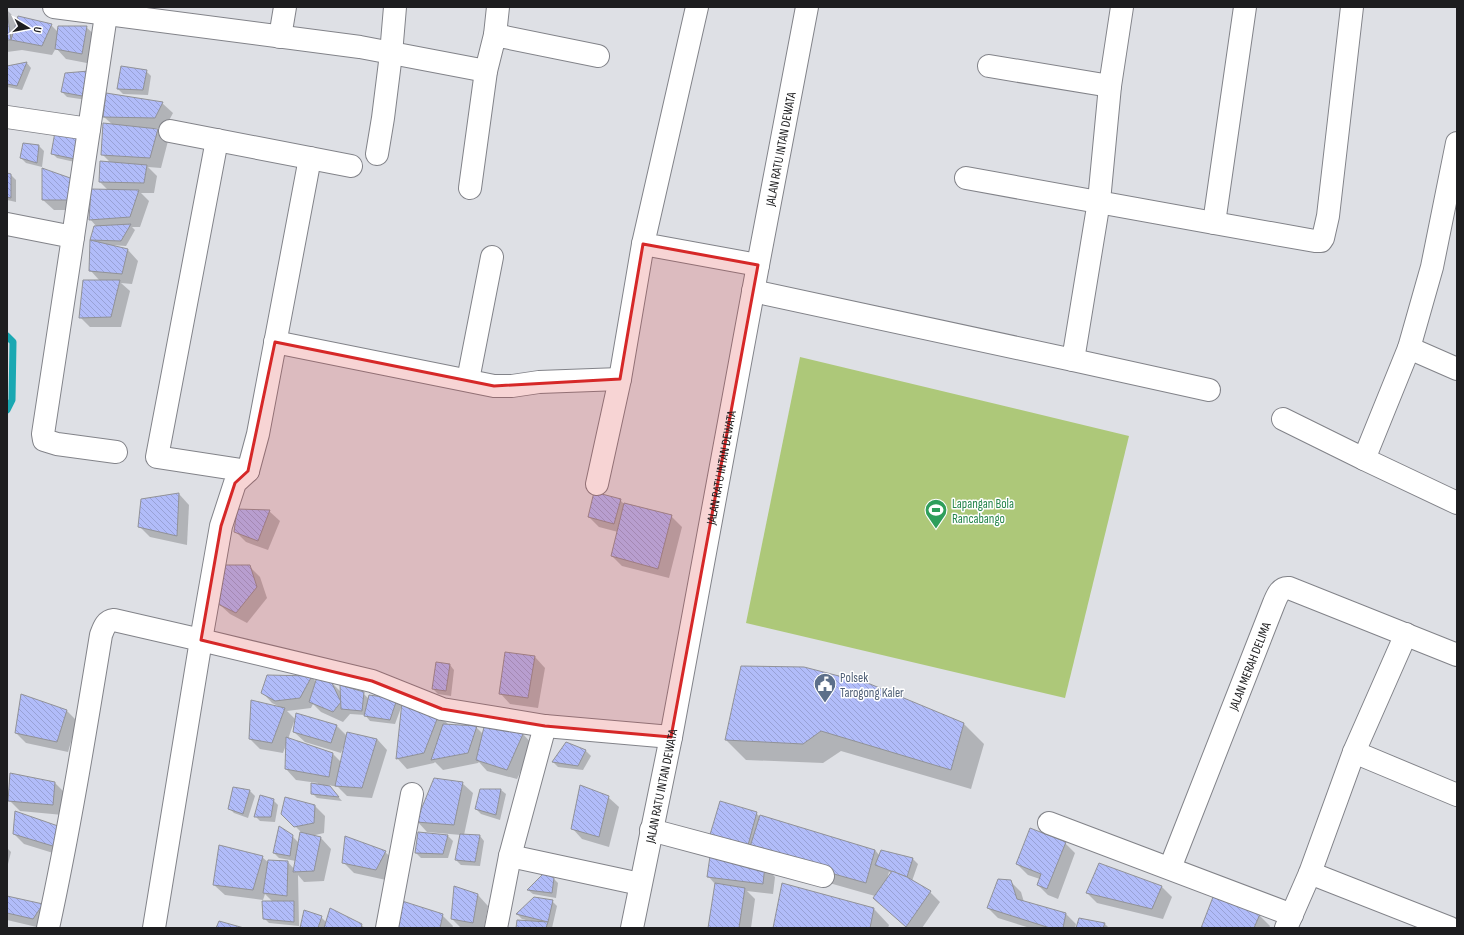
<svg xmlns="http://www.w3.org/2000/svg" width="1464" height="935" viewBox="0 0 1464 935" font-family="'Sofia Sans Condensed',sans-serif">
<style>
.pitch{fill:#adc879}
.shadow{fill:#0003;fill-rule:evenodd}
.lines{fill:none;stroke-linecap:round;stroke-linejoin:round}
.stream{stroke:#1aa8b2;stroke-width:7}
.building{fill:url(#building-back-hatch);stroke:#919297}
.minor-casing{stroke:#828389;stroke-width:24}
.tertiary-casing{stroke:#828389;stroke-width:24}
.minor{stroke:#fff;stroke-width:22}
.tertiary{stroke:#fff;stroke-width:22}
.marked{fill:#d62828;fill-opacity:0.2;stroke:#d62828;stroke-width:3;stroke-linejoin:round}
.labels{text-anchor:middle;stroke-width:3;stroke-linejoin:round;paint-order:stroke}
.street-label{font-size:13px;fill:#1d1d1f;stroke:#fff}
.leisure-label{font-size:13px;fill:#27864d;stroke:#fff;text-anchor:start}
.service-label{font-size:13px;fill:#4e5e75;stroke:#fff;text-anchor:start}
</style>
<defs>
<pattern id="building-back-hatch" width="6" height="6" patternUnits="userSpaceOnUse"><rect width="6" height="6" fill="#b1bcf9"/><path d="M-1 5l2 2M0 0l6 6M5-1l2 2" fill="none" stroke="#98a1d5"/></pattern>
</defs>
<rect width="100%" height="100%" fill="#dee0e5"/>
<path class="pitch" d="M 800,357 L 1129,436 L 1065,698 L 746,623 Z"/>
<g class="shadow">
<path d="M 7,10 L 18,21 L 51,25 L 58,32 L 86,27 L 97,37 L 92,64 L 66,59 L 56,48 L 52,55 L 22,50 L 7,52 Z"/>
<path d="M 27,63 L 31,68 L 22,90 L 7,87 L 7,67 Z"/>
<path d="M 121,68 L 146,71 L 151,76 L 148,95 L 123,94 L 118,89 Z"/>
<path d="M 89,72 L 87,100 L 67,97 L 62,92 Z"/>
<path d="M 162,103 L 173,113 L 165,128 L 145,128 L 145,129 L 158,130 L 168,141 L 161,168 L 148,167 L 157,176 L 154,193 L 141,193 L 149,201 L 140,227 L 132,227 L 135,230 L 126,246 L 111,245 L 128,250 L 138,261 L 132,284 L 121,283 L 130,291 L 121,327 L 90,327 L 80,317 L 100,281 L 90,270 L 91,240 L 95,227 L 97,227 L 90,219 L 109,191 L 100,182 L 111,163 L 102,154 L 113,125 L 104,117 Z"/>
<path d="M 77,136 L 79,163 L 57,158 L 52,153 Z"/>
<path d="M 24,144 L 39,146 L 44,151 L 42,167 L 26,163 L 21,158 Z"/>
<path d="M 43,169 L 81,210 L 54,210 L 43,200 Z"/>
<path d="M 7,174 L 11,175 L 16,180 L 16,202 L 7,200 Z"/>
<path d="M 179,494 L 189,505 L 187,545 L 150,537 L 139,526 Z"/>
<path d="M 620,500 L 624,504 L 671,516 L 682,527 L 669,578 L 622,566 L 612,556 L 618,532 L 599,527 L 589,517 Z"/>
<path d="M 269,511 L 280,521 L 268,550 L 246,542 L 236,532 Z"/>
<path d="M 249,566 L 260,577 L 267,598 L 247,623 L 230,614 L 219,604 Z"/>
<path d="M 535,657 L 545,668 L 538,708 L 510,704 L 500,693 Z"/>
<path d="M 450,665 L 454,670 L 451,696 L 438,694 L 433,689 Z"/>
<path d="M 742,667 L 964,724 L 984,744 L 971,789 L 841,751 L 823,763 L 746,760 L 726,740 Z"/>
<path d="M 312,677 L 316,682 L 329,680 L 341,692 L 363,693 L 369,699 L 397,700 L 402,705 L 395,724 L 370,721 L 365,715 L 350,714 L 343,722 L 321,712 L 313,704 L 311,708 L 287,711 L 295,719 L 288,739 L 333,754 L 341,762 L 344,749 L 343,748 L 341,753 L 305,742 L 294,732 L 297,714 L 337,726 L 347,736 L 347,733 L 377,739 L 387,750 L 372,798 L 347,796 L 338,787 L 328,785 L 342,801 L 317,798 L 312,793 L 318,783 L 296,780 L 286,769 L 287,742 L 283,753 L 260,749 L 250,739 L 280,707 L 272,703 L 262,692 Z"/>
<path d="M 66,710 L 77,721 L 68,752 L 26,743 L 16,733 Z"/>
<path d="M 439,715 L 449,725 L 476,727 L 483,734 L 523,734 L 533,745 L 517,779 L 487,771 L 479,762 L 478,763 L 443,770 L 435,762 L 434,763 L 407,769 L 397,758 Z"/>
<path d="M 567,743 L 586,751 L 591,756 L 583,770 L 558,767 L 553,762 Z"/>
<path d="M 55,783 L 65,793 L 63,815 L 20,811 L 9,800 Z"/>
<path d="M 462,783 L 473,793 L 464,835 L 480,836 L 484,841 L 480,866 L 461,865 L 456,860 L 461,835 L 427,832 L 417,821 Z"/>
<path d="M 233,788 L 250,791 L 255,796 L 248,818 L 234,813 L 229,808 Z"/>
<path d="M 501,790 L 506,794 L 500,820 L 481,814 L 476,809 Z"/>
<path d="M 608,797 L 619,807 L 609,847 L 582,839 L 572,828 Z"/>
<path d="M 273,800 L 278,805 L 275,822 L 260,821 L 255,816 Z"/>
<path d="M 315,806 L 325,816 L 324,833 L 311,836 L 321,838 L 331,849 L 324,881 L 304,882 L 298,875 L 299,926 L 269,923 L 264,918 L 273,902 L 265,894 L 263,900 L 225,895 L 214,885 L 262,857 L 269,863 L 288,862 L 294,869 L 296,861 L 279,858 L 274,853 L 292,836 L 299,843 L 301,832 L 282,813 Z"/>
<path d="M 15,812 L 66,857 L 24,844 L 14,834 Z"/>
<path d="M 756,813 L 760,817 L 875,850 L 880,856 L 882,851 L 913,859 L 918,864 L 912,881 L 930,892 L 940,902 L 922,928 L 907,928 L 874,898 L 875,896 L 766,865 L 721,848 ZM 889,872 L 891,873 L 887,879 Z"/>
<path d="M 448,836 L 453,841 L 448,858 L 421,858 L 416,853 Z"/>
<path d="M 1065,843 L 1075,853 L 1058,899 L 1048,895 L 1038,885 L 1040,879 L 1028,875 L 1017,864 Z"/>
<path d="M 7,848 L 11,852 L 8,864 L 7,864 Z"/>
<path d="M 385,852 L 396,862 L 386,880 L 354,873 L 343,862 Z"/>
<path d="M 765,866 L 775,877 L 773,894 L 747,891 L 755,899 L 751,928 L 709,928 L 715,884 L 708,876 Z"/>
<path d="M 553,878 L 558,883 L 556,898 L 533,894 L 528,890 Z"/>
<path d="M 1010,881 L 1021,892 L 1024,902 L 1066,914 L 1076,924 L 1075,928 L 1030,928 L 998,918 L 988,908 Z"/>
<path d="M 1162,887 L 1172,897 L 1163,919 L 1097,903 L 1087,893 Z"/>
<path d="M 478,895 L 488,906 L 484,928 L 461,928 L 452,919 Z"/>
<path d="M 7,897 L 42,905 L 41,928 L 7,920 Z"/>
<path d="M 534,898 L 552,901 L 557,906 L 552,928 L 517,928 L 530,921 L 522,919 L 517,914 Z"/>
<path d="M 874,909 L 889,925 L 888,928 L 774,928 Z"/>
<path d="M 442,915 L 453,926 L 452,928 L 396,928 Z"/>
<path d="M 1259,915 L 1270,926 L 1269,928 L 1202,928 Z"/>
<path d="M 321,917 L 327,923 L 361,925 L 365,928 L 301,928 Z"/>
<path d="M 1080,919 L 1105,924 L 1109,928 L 1077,928 Z"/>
</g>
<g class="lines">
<path class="stream" d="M 7,336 L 13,342 L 12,400 L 7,410"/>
</g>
<g class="building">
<path d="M 7,11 L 11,40 L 7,40 Z"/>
<path d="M 18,16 L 52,24 L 42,46 L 11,40 Z"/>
<path d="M 58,26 L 87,26 L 82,54 L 55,49 Z"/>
<path d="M 27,62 L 17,86 L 7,84 L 7,66 Z"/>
<path d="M 121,66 L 147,70 L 143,90 L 117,89 Z"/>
<path d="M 89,71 L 82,96 L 61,92 L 65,73 Z"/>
<path d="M 106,93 L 163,102 L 155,118 L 103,117 Z"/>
<path d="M 103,123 L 158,129 L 150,158 L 101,155 Z"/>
<path d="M 55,132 L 78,135 L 75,159 L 51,154 Z"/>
<path d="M 23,143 L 39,145 L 37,163 L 20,158 Z"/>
<path d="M 100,161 L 147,165 L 144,183 L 99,182 Z"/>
<path d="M 42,168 L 73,179 L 71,200 L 42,200 Z"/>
<path d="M 7,173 L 11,174 L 11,198 L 7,197 Z"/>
<path d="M 91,189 L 139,190 L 130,217 L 89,220 Z"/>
<path d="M 131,224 L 121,241 L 90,240 L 94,226 Z"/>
<path d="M 90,240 L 128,249 L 122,274 L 89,271 Z"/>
<path d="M 83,280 L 120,280 L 111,317 L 79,318 Z"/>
<path d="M 594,492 L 621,499 L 614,524 L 588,517 Z"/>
<path d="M 179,493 L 177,536 L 138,527 L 141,499 Z"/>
<path d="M 624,503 L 672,515 L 658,569 L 611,556 Z"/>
<path d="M 237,509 L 270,510 L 258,541 L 234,532 Z"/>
<path d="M 224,565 L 250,565 L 257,587 L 236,613 L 218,604 Z"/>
<path d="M 505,652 L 535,656 L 528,698 L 499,694 Z"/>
<path d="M 436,662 L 450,664 L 446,691 L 432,689 Z"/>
<path d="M 741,666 L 804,667 L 870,684 L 964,723 L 951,770 L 821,731 L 803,744 L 725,740 Z"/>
<path d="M 267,675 L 312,676 L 300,698 L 275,701 L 261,693 Z"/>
<path d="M 317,677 L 330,679 L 341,702 L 333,712 L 309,702 Z"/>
<path d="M 340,685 L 364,692 L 362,711 L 341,709 Z"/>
<path d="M 21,694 L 67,710 L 57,742 L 15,733 Z"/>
<path d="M 369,695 L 397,699 L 390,720 L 364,716 Z"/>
<path d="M 251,700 L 285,708 L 272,743 L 249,739 Z"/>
<path d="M 402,702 L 439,714 L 424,753 L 396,759 Z"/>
<path d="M 296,713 L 337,725 L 331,743 L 293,732 Z"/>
<path d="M 485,723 L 523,734 L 507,770 L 476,760 Z"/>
<path d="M 443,724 L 477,726 L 468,753 L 431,760 Z"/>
<path d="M 347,732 L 377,739 L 362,788 L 335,786 Z"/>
<path d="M 286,737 L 333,753 L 329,777 L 285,769 Z"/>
<path d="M 566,742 L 586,750 L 578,766 L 552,762 Z"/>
<path d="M 10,773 L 55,782 L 53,805 L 8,801 Z"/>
<path d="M 434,778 L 463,782 L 454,825 L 416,822 Z"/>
<path d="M 311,783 L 330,786 L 339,797 L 311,794 Z"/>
<path d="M 580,785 L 609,796 L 599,837 L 571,829 Z"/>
<path d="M 233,787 L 250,790 L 243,814 L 228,809 Z"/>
<path d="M 480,789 L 501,789 L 496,815 L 475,809 Z"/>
<path d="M 260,795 L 274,799 L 271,817 L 254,817 Z"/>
<path d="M 285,797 L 315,805 L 314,823 L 294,827 L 281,814 Z"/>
<path d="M 720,801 L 757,812 L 747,849 L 709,838 Z"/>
<path d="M 15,811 L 58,826 L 56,847 L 13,834 Z"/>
<path d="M 760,815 L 875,850 L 866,883 L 749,850 Z"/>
<path d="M 279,826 L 293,835 L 290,856 L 273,853 Z"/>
<path d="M 1030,828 L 1066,842 L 1047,889 L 1037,885 L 1041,874 L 1016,864 Z"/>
<path d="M 300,832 L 321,837 L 314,871 L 293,872 Z"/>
<path d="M 418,832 L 448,835 L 443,854 L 415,853 Z"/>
<path d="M 460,834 L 480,835 L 475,862 L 455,860 Z"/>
<path d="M 345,836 L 386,851 L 376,870 L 342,863 Z"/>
<path d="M 219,845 L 263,856 L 253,890 L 213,885 Z"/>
<path d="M 881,850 L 913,858 L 907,877 L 875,865 Z"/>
<path d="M 710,856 L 765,865 L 763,884 L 707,877 Z"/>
<path d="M 268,860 L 288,861 L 287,896 L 263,893 Z"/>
<path d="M 1099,863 L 1162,886 L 1152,909 L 1086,893 Z"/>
<path d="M 892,871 L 907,877 L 931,891 L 906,927 L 873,898 Z"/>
<path d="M 544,873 L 554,878 L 552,893 L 527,890 Z"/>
<path d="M 998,879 L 1011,880 L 1017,899 L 1066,913 L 1063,928 L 1050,928 L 987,908 Z"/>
<path d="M 715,883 L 745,888 L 739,928 L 708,928 Z"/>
<path d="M 782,883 L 874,908 L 870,928 L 773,928 Z"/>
<path d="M 454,886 L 478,894 L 473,923 L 451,919 Z"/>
<path d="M 7,896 L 43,904 L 33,919 L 7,913 Z"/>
<path d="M 534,897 L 553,900 L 548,922 L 516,914 Z"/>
<path d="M 1213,897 L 1260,914 L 1254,928 L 1201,928 Z"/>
<path d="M 399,900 L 443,914 L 440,928 L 395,928 Z"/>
<path d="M 262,901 L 294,901 L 294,922 L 263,919 Z"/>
<path d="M 330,908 L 362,924 L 361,928 L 324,928 Z"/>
<path d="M 304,910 L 322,916 L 318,928 L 300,928 Z"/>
<path d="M 1079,918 L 1105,923 L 1103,928 L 1076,928 Z"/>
<path d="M 517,920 L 548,922 L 546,928 L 516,928 Z"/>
<path d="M 219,921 L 244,928 L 216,928 Z"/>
</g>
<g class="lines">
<g class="minor-casing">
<g id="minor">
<path d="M 54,7 L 360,47 L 486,71 L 495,35 L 598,56"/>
<path d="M 697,7 L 643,244 L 758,265"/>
<path d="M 495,35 L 498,7"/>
<path d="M 280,37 L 285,7"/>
<path d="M 989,66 L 1110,86"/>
<path d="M 7,117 L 89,129"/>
<path d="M 170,131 L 351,166"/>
<path d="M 217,140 L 157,457 L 248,471"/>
<path d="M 377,154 L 383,118 L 391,54 L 395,7"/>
<path d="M 310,158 L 258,434 L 248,471 L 235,483 L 221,526 L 201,640 L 372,681 L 442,709 L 545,726 L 671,737"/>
<path d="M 966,178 L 1214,223 L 1245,7"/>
<path d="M 470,188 L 486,71"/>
<path d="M 1214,223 L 1315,241 L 1321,241 L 1323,238 L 1328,216 L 1352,7"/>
<path d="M 7,224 L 73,237 L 43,434 L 44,440 L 57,444 L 116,452"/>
<path d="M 73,237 L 106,15"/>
<path d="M 753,291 L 1073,360 L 1099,201 L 1110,86 L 1122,7"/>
<path d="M 275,342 L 494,386 L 512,386 L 539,382 L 620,379"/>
<path d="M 1409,348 L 1457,369"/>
<path d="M 1073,360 L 1209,390"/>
<path d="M 468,380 L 492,257"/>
<path d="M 1283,419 L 1364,459 L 1409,348 L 1432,267 L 1457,143"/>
<path d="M 1364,459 L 1457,503"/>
<path d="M 597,484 L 620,379 L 643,244"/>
<path d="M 1354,752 L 1457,795"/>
<path d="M 1049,823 L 1292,915"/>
<path d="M 651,830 L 823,876"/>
<path d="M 510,856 L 640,884"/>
<path id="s1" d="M 1170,868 L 1274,603 C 1277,596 1280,587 1289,588 L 1457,655"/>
<path d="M 1310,873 L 1450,928"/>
<path d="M 48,928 C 69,831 85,733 101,635 C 104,627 106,621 114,620 L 201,640 L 154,928"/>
<path d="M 387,928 L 412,794"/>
<path d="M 496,928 L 510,856 L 545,726"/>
<path d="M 1286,928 L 1310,873 L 1354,752 L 1406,634"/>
</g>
</g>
<g class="tertiary-casing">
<g id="tertiary">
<path id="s2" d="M 632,928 L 671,737 L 758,265 L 807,7"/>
</g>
</g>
<use href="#minor" class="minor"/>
<use href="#tertiary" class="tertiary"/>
</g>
<path class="marked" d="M 643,244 L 758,265 L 671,737 L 545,726 L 442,709 L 372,681 L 201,640 L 221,526 L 235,483 L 248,471 L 275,342 L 494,386 L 620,379 Z"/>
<defs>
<g id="stadium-pin" transform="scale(1.15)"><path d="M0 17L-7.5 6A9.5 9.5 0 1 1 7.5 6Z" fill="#2e9e5b" stroke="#fff"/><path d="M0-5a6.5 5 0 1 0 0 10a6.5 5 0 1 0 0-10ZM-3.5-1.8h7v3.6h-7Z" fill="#fff"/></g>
<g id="civic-pin" transform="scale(1.15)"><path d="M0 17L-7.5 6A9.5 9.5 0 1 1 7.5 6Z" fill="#5c6f8a" stroke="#fff"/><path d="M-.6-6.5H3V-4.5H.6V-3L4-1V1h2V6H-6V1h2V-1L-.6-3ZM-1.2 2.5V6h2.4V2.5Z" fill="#fff"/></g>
</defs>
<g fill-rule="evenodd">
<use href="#stadium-pin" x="936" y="510"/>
<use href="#civic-pin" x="825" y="684"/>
</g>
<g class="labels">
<g class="street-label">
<text dy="5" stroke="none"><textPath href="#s2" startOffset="793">JALAN RATU INTAN DEWATA</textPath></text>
<text dy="5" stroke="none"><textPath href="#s2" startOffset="469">JALAN RATU INTAN DEWATA</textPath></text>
<text dy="5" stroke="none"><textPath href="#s1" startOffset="217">JALAN MERAH DELIMA</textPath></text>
<text dy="5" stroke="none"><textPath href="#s2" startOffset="145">JALAN RATU INTAN DEWATA</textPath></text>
</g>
<g class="leisure-label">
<text x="952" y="508">Lapangan Bola<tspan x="952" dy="15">Rancabango</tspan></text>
</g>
<g class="service-label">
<text x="840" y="682">Polsek<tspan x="840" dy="15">Tarogong Kaler</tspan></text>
</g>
</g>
<rect width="1464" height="935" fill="none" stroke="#1d1d1f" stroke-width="16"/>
<g transform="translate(28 28) rotate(100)" stroke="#ffffff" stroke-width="3" paint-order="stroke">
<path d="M0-3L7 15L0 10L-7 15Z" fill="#1d1d1f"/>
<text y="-6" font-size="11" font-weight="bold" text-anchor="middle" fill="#1d1d1f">U</text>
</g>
</svg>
